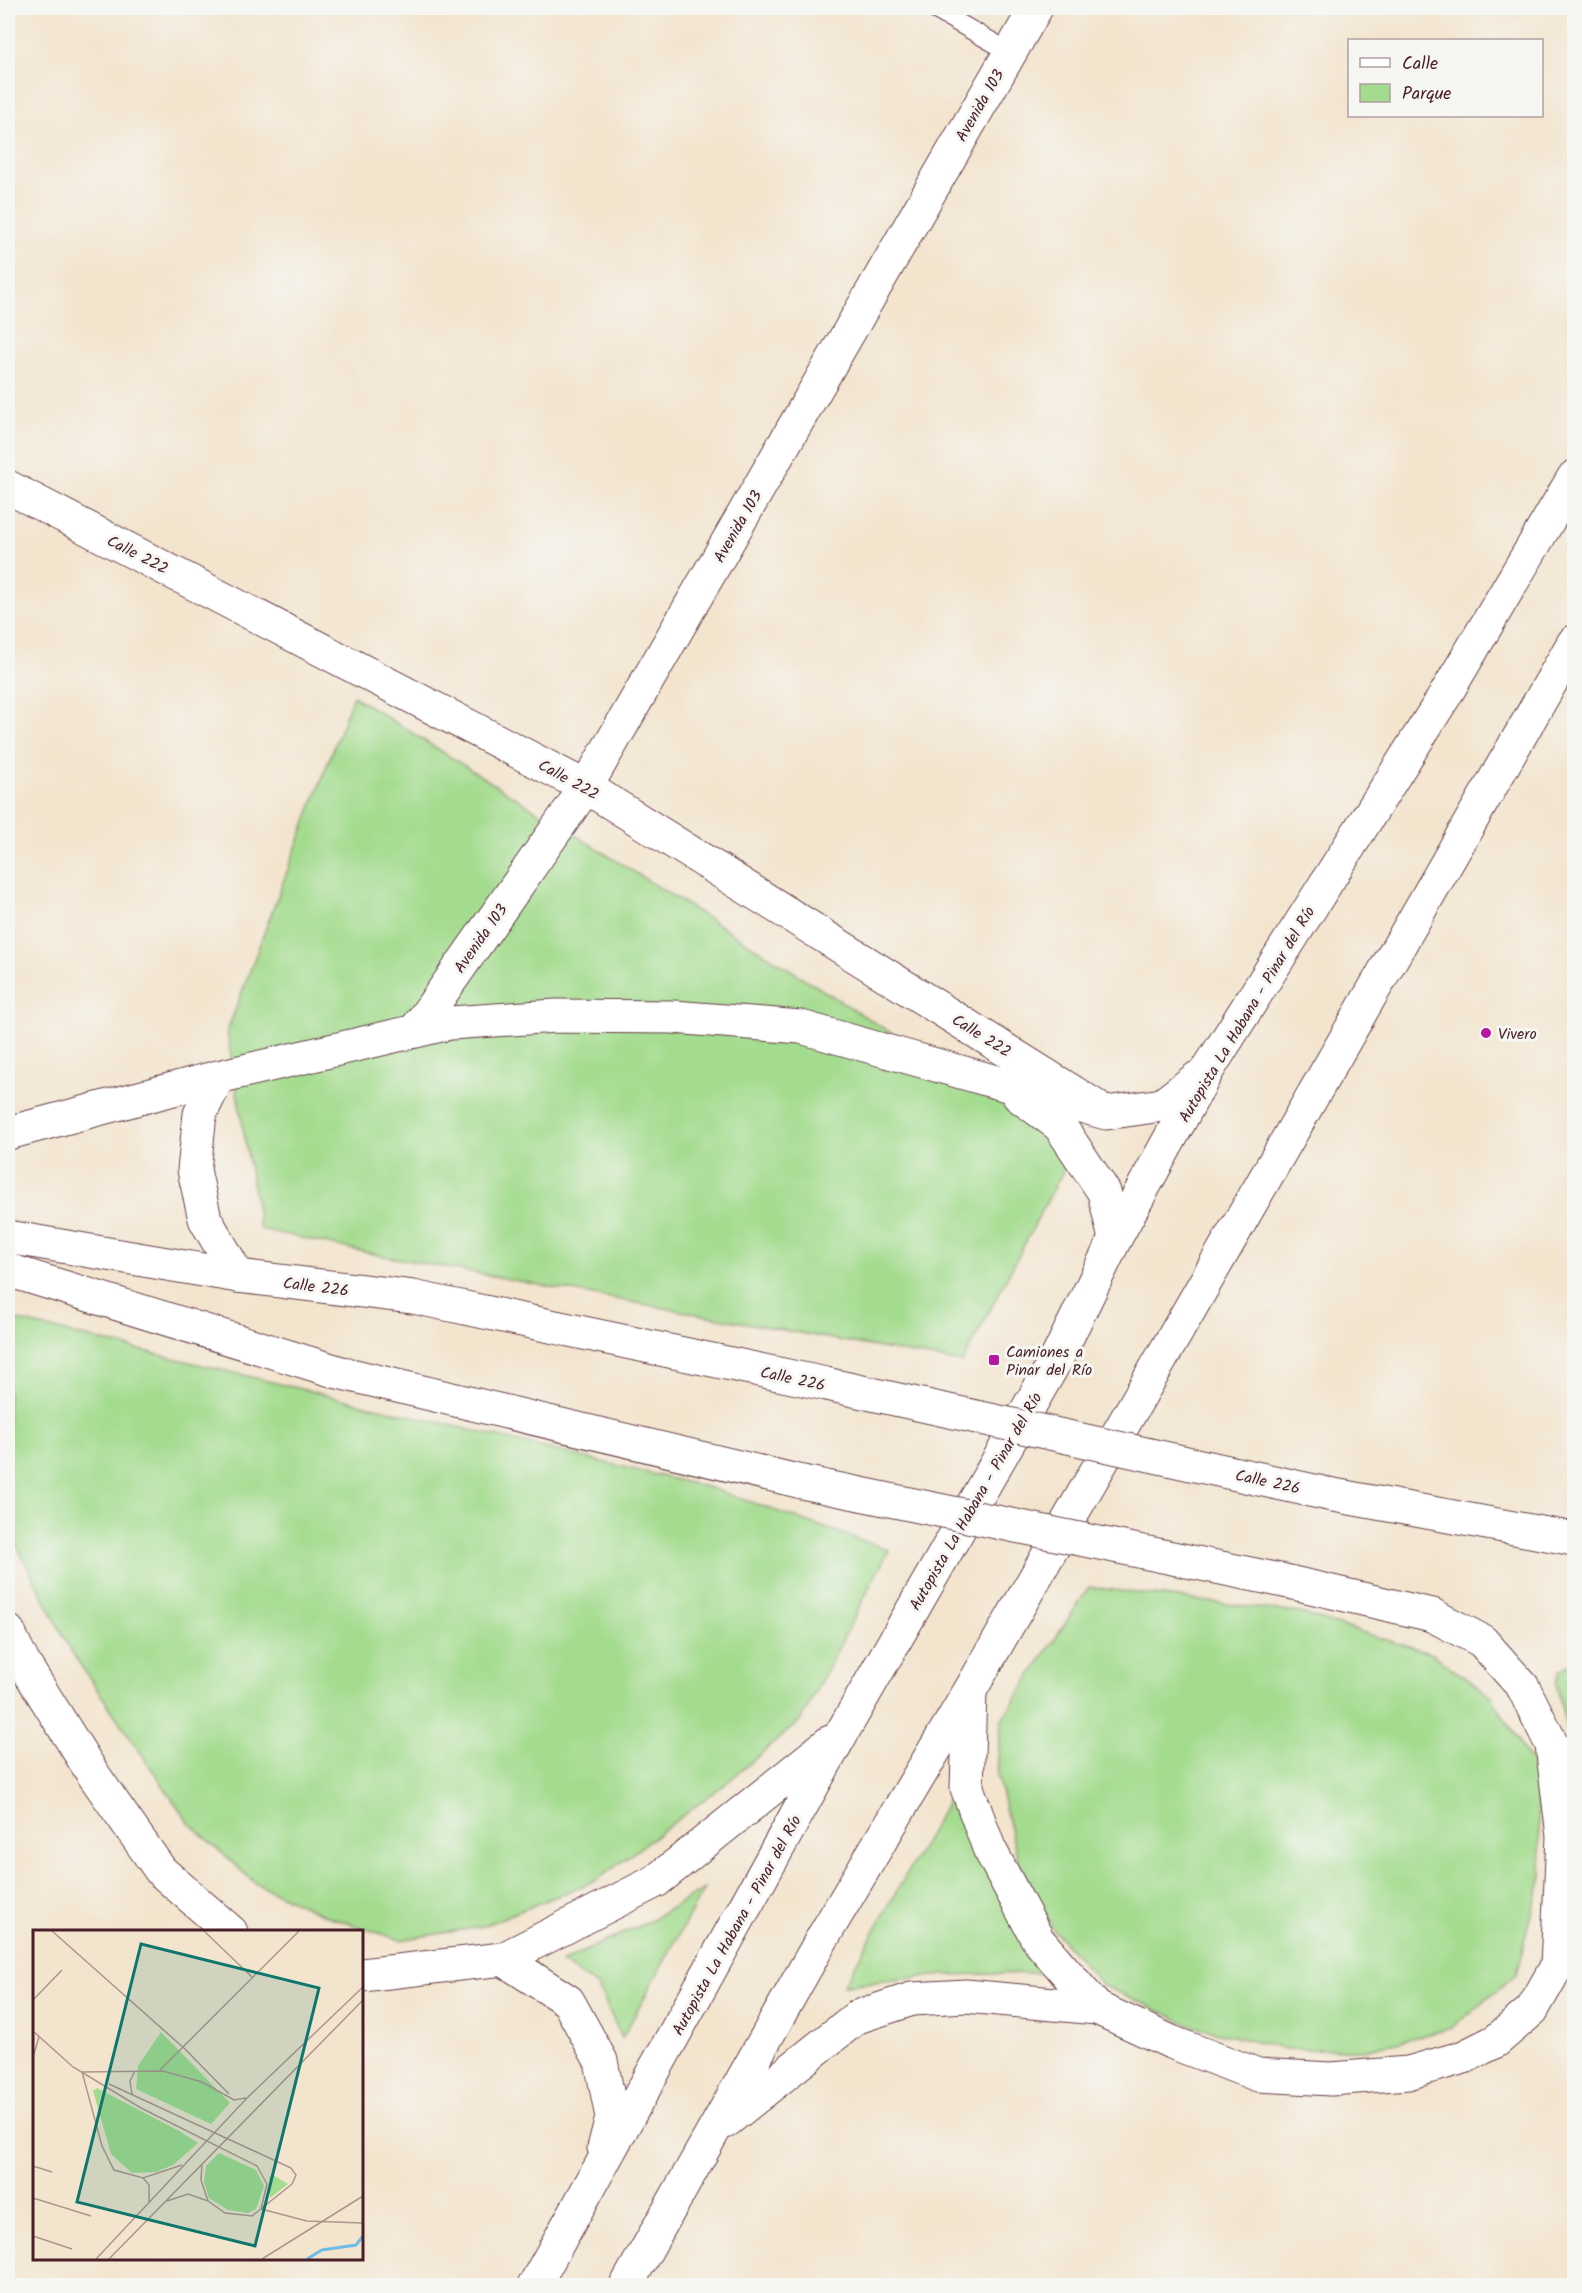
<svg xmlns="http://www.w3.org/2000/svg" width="1582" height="2293" viewBox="0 0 1582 2293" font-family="Kalam,sans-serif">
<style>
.green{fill:#a4dc8f;stroke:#777e5d;stroke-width:1.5}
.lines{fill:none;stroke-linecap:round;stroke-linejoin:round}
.service-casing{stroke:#633d43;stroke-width:20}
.minor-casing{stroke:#633d43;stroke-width:35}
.secondary-casing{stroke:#633d43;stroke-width:35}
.motorway-casing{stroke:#633d43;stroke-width:35}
.service{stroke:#fff;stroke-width:18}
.minor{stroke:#fff;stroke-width:33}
.secondary{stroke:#fff;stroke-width:33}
.motorway{stroke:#fff;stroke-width:33}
.secondary-bridge-casing{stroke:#633d43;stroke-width:35;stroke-linecap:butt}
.secondary-bridge{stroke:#fff;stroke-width:33}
.poi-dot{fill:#b5179e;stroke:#f6f6f2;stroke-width:2}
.labels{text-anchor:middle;stroke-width:6;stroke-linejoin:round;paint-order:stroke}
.street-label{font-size:16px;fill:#4a1f2b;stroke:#f6f6f2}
.poi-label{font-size:16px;fill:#4a1f2b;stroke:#f6f6f2;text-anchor:start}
.inset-river{fill:none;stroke:#6ebbe8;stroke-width:3}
.inset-road{fill:none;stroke:#af958d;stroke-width:1.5}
.view{fill:#0f766e;fill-opacity:0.15;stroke:#0f766e;stroke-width:3}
.inset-edge{fill:none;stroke:#4a1f2b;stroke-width:3}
</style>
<rect width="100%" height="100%" fill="#f6f6f2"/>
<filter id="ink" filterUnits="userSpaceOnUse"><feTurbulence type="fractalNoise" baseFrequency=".0167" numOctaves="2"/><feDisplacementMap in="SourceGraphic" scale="12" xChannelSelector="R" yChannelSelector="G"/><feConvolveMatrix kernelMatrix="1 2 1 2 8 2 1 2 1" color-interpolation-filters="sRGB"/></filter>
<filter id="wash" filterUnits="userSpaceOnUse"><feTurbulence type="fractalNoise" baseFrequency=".008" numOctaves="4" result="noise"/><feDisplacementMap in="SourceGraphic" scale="24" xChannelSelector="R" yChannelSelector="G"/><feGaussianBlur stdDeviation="1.35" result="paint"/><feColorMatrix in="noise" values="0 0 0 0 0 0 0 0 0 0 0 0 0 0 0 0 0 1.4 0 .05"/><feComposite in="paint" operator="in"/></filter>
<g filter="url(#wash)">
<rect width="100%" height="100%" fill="#f3e4ce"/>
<g class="green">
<path d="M 353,696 L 1075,1148 L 962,1363 L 378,1255 L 260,1229 L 227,1032 Z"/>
<path d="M 8,1318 L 710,1488 L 889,1550 L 801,1720 L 725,1784 L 597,1880 L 480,1927 L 400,1940 L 324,1915 L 255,1883 L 188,1822 L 71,1651 L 8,1528 Z"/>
<path d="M 1089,1587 L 1300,1613 L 1432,1654 L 1492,1697 L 1535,1769 L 1542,1877 L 1516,1974 L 1452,2028 L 1364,2050 L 1284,2049 L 1195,2027 L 1102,1985 L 1053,1929 L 1018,1860 L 997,1775 L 1001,1721 Z"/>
<path d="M 1574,1661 L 1574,1761 L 1556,1683 L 1560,1671 Z"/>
<path d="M 952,1793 L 975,1848 L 1039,1973 L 944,1975 L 844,1985 Z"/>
<path d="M 704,1889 L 622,2038 L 598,1987 L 561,1962 L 644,1924 Z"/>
</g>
</g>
<g filter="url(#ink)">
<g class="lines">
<g class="service-casing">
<path id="service" d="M 932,8 L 1010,52"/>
</g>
<g class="minor-casing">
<g id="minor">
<path d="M 8,487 L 586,787 L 1095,1106"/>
<path d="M 415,1031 L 586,787 L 1036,8"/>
</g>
</g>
<g class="secondary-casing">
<g id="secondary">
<path d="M 8,1237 L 238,1276 L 413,1297 L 826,1384"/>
<path d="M 8,1270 L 338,1372 L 802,1482"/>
<path d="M 1328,1494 L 1574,1539"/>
<path d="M 1289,1582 L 1432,1615"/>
</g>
</g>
<g class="motorway-casing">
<g id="motorway">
<path d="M 218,1077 L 200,1114 L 194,1170 L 205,1219 L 238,1276"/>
<path d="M 1019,1096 L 1060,1126 L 1104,1192 L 1115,1239"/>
<path d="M 8,1133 L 218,1077 L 450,1023 L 556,1016 L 673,1017 L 801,1027 L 1106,1113 L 1162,1105 L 1197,1078"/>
<path d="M 1432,1615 L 1482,1641 L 1523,1687 L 1552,1745 L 1563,1836 L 1557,1966"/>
<path d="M 8,1631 L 23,1662 L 93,1774 L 161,1871 L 231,1932"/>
<path d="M 970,1691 L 967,1788 L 989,1848 L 1038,1940 L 1097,2008"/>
<path d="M 503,1959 L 568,2001 L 601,2061 L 612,2117 L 604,2148"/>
<path d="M 362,1975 L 503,1959 L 656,1881 L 830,1742"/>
<path d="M 725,2122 L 857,2017 L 912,1999 L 966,1996 L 1097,2008 L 1171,2042 L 1258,2075 L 1331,2079 L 1408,2073 L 1464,2057 L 1496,2041 L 1532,2010 L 1557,1966 L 1574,1945"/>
<path d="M 534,2286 L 843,1731 L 1057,1358 L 1115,1239 L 1207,1071 L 1444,697 L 1574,477"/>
<path d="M 626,2286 L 823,1937 L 971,1689 L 1574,642"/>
</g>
</g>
<use href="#service" class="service"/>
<use href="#minor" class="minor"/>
<use href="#secondary" class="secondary"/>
<use href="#motorway" class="motorway"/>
<g class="secondary-bridge-casing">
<g id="secondary-bridge">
<path d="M 826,1384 L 1328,1494"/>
<path d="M 802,1482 L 1289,1582"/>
</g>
</g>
<use href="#secondary-bridge" class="secondary-bridge"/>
</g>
</g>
<g class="poi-dot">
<circle cx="1486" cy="1033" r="6"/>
<rect x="988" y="1354" width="12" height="12" rx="3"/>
</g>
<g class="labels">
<g class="street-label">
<text transform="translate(979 105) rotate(-60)" y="6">Avenida 103</text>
<text transform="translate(737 526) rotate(-60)" y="6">Avenida 103</text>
<text transform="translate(138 554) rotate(27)" y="6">Calle 222</text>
<text transform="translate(569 779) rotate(29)" y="6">Calle 222</text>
<text transform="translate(480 938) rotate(-55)" y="6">Avenida 103</text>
<text transform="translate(1246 1014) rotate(-59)" y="6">Autopista La Habana - Pinar del Río</text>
<text transform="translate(982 1035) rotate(32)" y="6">Calle 222</text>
<text transform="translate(316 1286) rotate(7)" y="6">Calle 226</text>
<text transform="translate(793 1378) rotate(12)" y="6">Calle 226</text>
<text transform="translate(1268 1481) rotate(12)" y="6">Calle 226</text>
<text transform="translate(975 1501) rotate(-60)" y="6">Autopista La Habana - Pinar del Río</text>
<text transform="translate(736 1925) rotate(-61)" y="6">Autopista La Habana - Pinar del Río</text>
</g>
<g class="poi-label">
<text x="1498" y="1039">Vivero</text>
<text x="1006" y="1357">Camiones a<tspan x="1006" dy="18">Pinar del Río</tspan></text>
</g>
</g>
<g transform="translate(33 1930)">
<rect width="330" height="330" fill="#f3e4ce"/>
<path d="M 128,102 L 197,173 L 178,194 L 103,159 L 105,136 ZM 64,158 L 146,201 L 165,213 L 140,235 L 123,242 L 99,243 L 78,224 L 60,161 ZM 186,223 L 223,240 L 231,256 L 223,279 L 215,283 L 195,280 L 176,268 L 171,252 L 173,236 ZM 240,245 L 255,254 L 237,268 L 236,247 Z" fill="#a4dc8f"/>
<path class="inset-river" d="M 274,329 L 289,320 L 323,315 L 330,306"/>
<path class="inset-road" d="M 19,1 L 152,119 L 196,164M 171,1 L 220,48M 0,70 L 29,40M 0,101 L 40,137 L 108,178 L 224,236M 0,127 L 6,107M 127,140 L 266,1M 76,154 L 258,238M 99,164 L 97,151 L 102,141M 169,234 L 168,250 L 175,271M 149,235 L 110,248 L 81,240 L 69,216 L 49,142 L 130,141 L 169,152 L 201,170 L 213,168M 0,236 L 19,242M 224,236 L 234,254 L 228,279M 110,248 L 116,255 L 116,272M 0,268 L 58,286M 134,271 L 155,264 L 175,271 L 192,283 L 219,286 L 259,254 L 263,245 L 258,238M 228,279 L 274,291 L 330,293M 0,306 L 39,319M 63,329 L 214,168 L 330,57M 76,329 L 330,70M 229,329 L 330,266"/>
<path class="view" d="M 108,14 L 286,58 L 222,316 L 44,272 Z"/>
<rect width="330" height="330" class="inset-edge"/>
</g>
<rect width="1582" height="2293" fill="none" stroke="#f6f6f2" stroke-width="30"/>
<rect x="1348" y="39" width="195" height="78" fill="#f6f6f2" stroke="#b1a0a2" stroke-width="1.5"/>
<rect x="1360" y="58" width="30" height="9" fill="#ffffff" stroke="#b1a0a2" stroke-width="1.5"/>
<text x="1402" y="69" font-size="18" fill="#4a1f2b">Calle</text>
<rect x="1360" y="84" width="30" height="18" fill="#a4dc8f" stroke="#b1a0a2" stroke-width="1.5"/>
<text x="1402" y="99" font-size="18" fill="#4a1f2b">Parque</text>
</svg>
